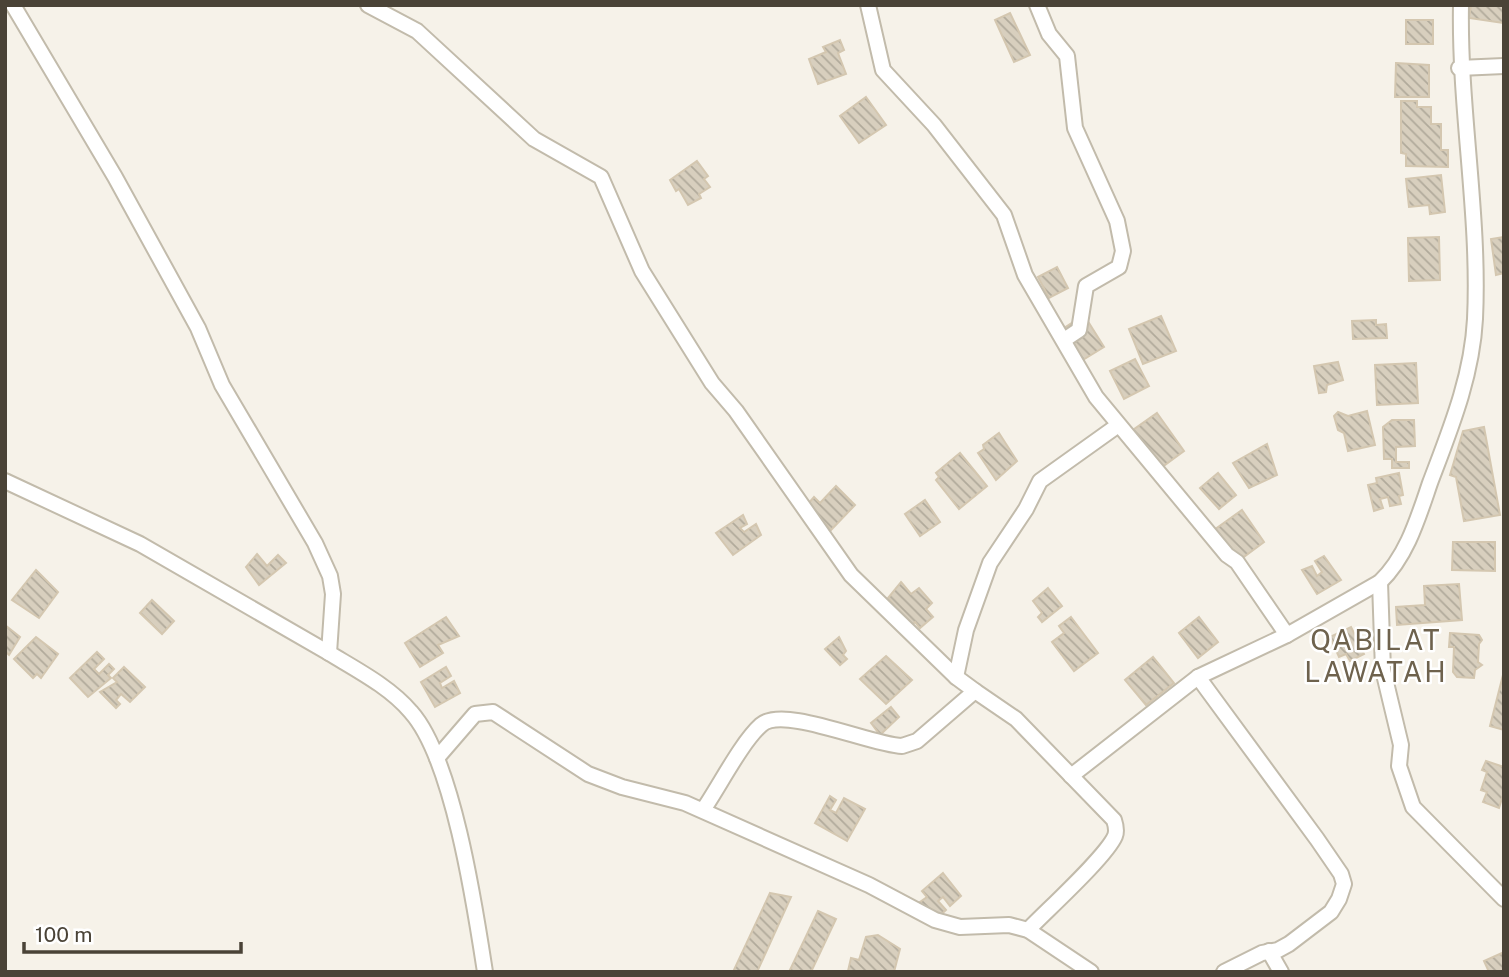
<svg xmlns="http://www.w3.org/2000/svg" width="1509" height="977" viewBox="0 0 1509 977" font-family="'Public Sans',sans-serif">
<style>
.building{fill:url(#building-back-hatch);stroke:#d4c7b0;stroke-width:2}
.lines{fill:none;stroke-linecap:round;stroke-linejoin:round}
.street-casing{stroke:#c2bbab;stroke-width:18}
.street{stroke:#fff;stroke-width:14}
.labels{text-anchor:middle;stroke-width:5;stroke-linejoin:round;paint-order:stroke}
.quarter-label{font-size:28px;letter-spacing:2px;fill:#6e624d;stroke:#fff}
</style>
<defs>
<pattern id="building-back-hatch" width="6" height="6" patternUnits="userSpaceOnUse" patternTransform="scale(1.75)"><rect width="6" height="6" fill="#d8cfbe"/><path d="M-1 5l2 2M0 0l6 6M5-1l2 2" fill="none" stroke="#b1aa9b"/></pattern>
</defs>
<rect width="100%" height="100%" fill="#f6f2e9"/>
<g class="building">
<path d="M 1471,5 L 1504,5 L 1504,23 L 1469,18 Z"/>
<path d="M 1010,13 L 1030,55 L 1014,62 L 995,20 Z"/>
<rect x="1406" y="20" width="27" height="24"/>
<path d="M 840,40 L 844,50 L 838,53 L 846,74 L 818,84 L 809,59 L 826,52 L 823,47 Z"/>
<path d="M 1396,63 L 1429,65 L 1429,97 L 1395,97 Z"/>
<path d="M 866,97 L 886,125 L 859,143 L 840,116 Z"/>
<path d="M 1401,101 L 1417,101 L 1417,107 L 1431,107 L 1431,124 L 1441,124 L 1441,150 L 1448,150 L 1448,167 L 1406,166 L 1406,154 L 1401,153 Z"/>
<path d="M 697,161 L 708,176 L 704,179 L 710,187 L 699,194 L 701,198 L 688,205 L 679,189 L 676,191 L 670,180 Z"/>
<path d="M 1441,175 L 1445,212 L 1430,214 L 1429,205 L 1409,207 L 1406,179 Z"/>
<path d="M 1439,237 L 1440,280 L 1409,281 L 1408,238 Z"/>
<path d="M 1504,237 L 1504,273 L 1496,275 L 1491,239 Z"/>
<path d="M 1057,267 L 1068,288 L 1049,298 L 1038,277 Z"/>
<path d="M 1084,315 L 1104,347 L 1078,363 L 1058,332 Z"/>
<path d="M 1161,316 L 1176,351 L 1143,364 L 1129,329 Z"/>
<path d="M 1376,320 L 1376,325 L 1386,324 L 1387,338 L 1353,339 L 1352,321 Z"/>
<path d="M 1135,359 L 1149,386 L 1124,399 L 1110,371 Z"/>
<path d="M 1338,362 L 1343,380 L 1327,385 L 1326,392 L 1319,393 L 1314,366 Z"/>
<path d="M 1416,363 L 1418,403 L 1377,405 L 1375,365 Z"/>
<path d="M 1367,411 L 1375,445 L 1348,451 L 1344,433 L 1338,430 L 1334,416 L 1338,412 L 1348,416 Z"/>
<path d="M 1157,413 L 1184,451 L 1158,470 L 1130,432 Z"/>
<path d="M 1392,420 L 1414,420 L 1415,446 L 1396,447 L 1396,462 L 1409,462 L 1409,468 L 1392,468 L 1392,459 L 1384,459 L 1383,427 Z"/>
<path d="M 1484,427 L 1500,515 L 1464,521 L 1456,477 L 1450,475 L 1463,431 Z"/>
<path d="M 999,433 L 1017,461 L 996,480 L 978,453 L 984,449 L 983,445 Z"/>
<path d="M 1267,444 L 1277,475 L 1249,488 L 1233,463 Z"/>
<path d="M 960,453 L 987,486 L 959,509 L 936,480 L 939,477 L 936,473 Z"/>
<path d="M 1218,473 L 1236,495 L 1219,509 L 1200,488 Z"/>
<path d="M 1399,473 L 1403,495 L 1399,496 L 1401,504 L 1390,506 L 1388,497 L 1380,499 L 1383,508 L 1374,511 L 1368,485 L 1377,483 L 1376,478 Z"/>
<path d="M 836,486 L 855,505 L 831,530 L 807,505 L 814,497 L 820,503 Z"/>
<path d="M 925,500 L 940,522 L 920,536 L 905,514 Z"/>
<path d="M 1242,510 L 1264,542 L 1237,562 L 1214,530 Z"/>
<path d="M 743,515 L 747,524 L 740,528 L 744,532 L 756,524 L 761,535 L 733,555 L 716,533 Z"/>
<path d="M 1453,542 L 1495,542 L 1495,571 L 1452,570 Z"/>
<path d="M 257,554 L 267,566 L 278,555 L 286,563 L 259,585 L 246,567 Z"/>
<path d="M 1324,556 L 1341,580 L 1317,594 L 1302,570 L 1312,566 L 1317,576 L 1322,572 L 1315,561 Z"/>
<path d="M 36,570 L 58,592 L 39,618 L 12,600 Z"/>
<path d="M 901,582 L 911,594 L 919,588 L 932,603 L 926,609 L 933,617 L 920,628 L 915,622 L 911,626 L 888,598 Z"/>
<path d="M 1459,584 L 1462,620 L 1397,625 L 1396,607 L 1425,605 L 1424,586 Z"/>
<path d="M 1048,588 L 1062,606 L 1042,622 L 1038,617 L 1042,613 L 1033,601 Z"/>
<path d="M 152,600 L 174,621 L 162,634 L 140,613 Z"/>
<path d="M 446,617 L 459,636 L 438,645 L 443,653 L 420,667 L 405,643 Z"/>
<path d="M 1071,617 L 1098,653 L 1074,671 L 1052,642 L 1064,633 L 1059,626 Z"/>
<path d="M 1199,617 L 1218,642 L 1198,658 L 1179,633 Z"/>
<path d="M 5,625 L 20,637 L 9,655 L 5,651 Z"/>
<path d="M 1351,627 L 1364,654 L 1350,661 L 1346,654 L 1339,657 L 1330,637 Z"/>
<path d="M 1450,633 L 1479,635 L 1482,640 L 1479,644 L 1478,662 L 1482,665 L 1475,670 L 1474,678 L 1457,677 L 1453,672 L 1454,647 L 1449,647 Z"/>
<path d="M 36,637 L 58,654 L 41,678 L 37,674 L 33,678 L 14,659 Z"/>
<path d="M 839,637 L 846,651 L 843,655 L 847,659 L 840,665 L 825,649 Z"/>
<path d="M 97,652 L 104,659 L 94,669 L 99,674 L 109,664 L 114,669 L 108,675 L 111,678 L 88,697 L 70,678 Z"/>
<path d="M 886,656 L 912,680 L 886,704 L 860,679 Z"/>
<path d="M 1153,657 L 1174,683 L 1146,705 L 1125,680 Z"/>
<path d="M 124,667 L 145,687 L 130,702 L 121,694 L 116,700 L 120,704 L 116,708 L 100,692 L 117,682 L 113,678 Z"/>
<path d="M 446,667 L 451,676 L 440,683 L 442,688 L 454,681 L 460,693 L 435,707 L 421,682 Z"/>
<path d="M 1504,671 L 1504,730 L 1490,726 Z"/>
<path d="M 891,707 L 899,717 L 880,735 L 871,723 Z"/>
<path d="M 1486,761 L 1504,767 L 1504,792 L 1499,808 L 1483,802 L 1487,792 L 1481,790 L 1487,772 L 1482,770 Z"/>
<path d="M 830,796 L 836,800 L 830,810 L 836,813 L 844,798 L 865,809 L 847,841 L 815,823 Z"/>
<path d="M 943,873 L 961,896 L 950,906 L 943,897 L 938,901 L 946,910 L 935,920 L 920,902 L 927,897 L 922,891 Z"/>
<path d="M 770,893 L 791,897 L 757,972 L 733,972 Z"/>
<path d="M 818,911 L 836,919 L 811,972 L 789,972 Z"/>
<path d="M 878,935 L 900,949 L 894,972 L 848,971 L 851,958 L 859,960 L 866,937 Z"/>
<path d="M 1504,952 L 1504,972 L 1489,972 L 1484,961 Z"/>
</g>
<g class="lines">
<g class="street-casing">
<g id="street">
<path d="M 13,5 L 115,177 L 198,328 L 222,385 L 315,543 L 330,576 L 333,594 L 329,653 C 357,670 390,687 411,712 C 453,759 475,907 485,972"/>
<path d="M 368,5 L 417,31 L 534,139 L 601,177 L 642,271 L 712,383 L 736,411 L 851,575 L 956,677 L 975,691 L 917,741 L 902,746 C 871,745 783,705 761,725 C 741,743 719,787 703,810"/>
<path d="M 868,5 L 883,70 L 934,125 L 1004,215 L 1025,275 L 1096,397 L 1227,555 L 1237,562 L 1287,635 L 1380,582 C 1407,556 1418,518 1430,483 C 1450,430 1472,377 1475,319 C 1480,215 1459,110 1461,5"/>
<path d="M 1037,5 L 1049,34 L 1067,56 L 1075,128 L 1117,221 L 1123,251 L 1119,267 L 1086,286 L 1079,330 L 1064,340"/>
<path d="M 1459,68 L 1504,66"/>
<path d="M 5,481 L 140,544 L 329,653"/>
<path d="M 1380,582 L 1383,670 L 1401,745 L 1399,766 L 1413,807 L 1504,899"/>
<path d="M 956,677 L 966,630 L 990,563 L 1026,509 L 1040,481 L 1117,426"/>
<path d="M 1198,677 L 1317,839 L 1341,874 L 1344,884 L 1339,899 L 1331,912 L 1289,944 L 1278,950 L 1262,953 L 1224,972"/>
<path d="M 975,691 L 1016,719 L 1114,820 C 1116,826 1117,831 1115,836 C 1106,857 1046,911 1028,930"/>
<path d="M 437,758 L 475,714 L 493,712 L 588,774 L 622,787 L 685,803 L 869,885 L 935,920 L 960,927 L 1009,925 L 1028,930 L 1091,972"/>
<path d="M 1071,776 L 1198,677 L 1287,635"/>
<path d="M 1269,951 L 1281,972"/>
</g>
</g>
<use href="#street" class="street"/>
</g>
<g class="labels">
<g class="quarter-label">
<text x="1376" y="650">QABILAT<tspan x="1376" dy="32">LAWATAH</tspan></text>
</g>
</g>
<rect width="1509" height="977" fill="none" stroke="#4a4337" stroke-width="14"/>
<path d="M24 942v10h217v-10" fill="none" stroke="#4a4337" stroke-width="3.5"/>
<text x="35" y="942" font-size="21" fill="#4a4337" stroke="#ffffff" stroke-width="5" paint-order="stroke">100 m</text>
</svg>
